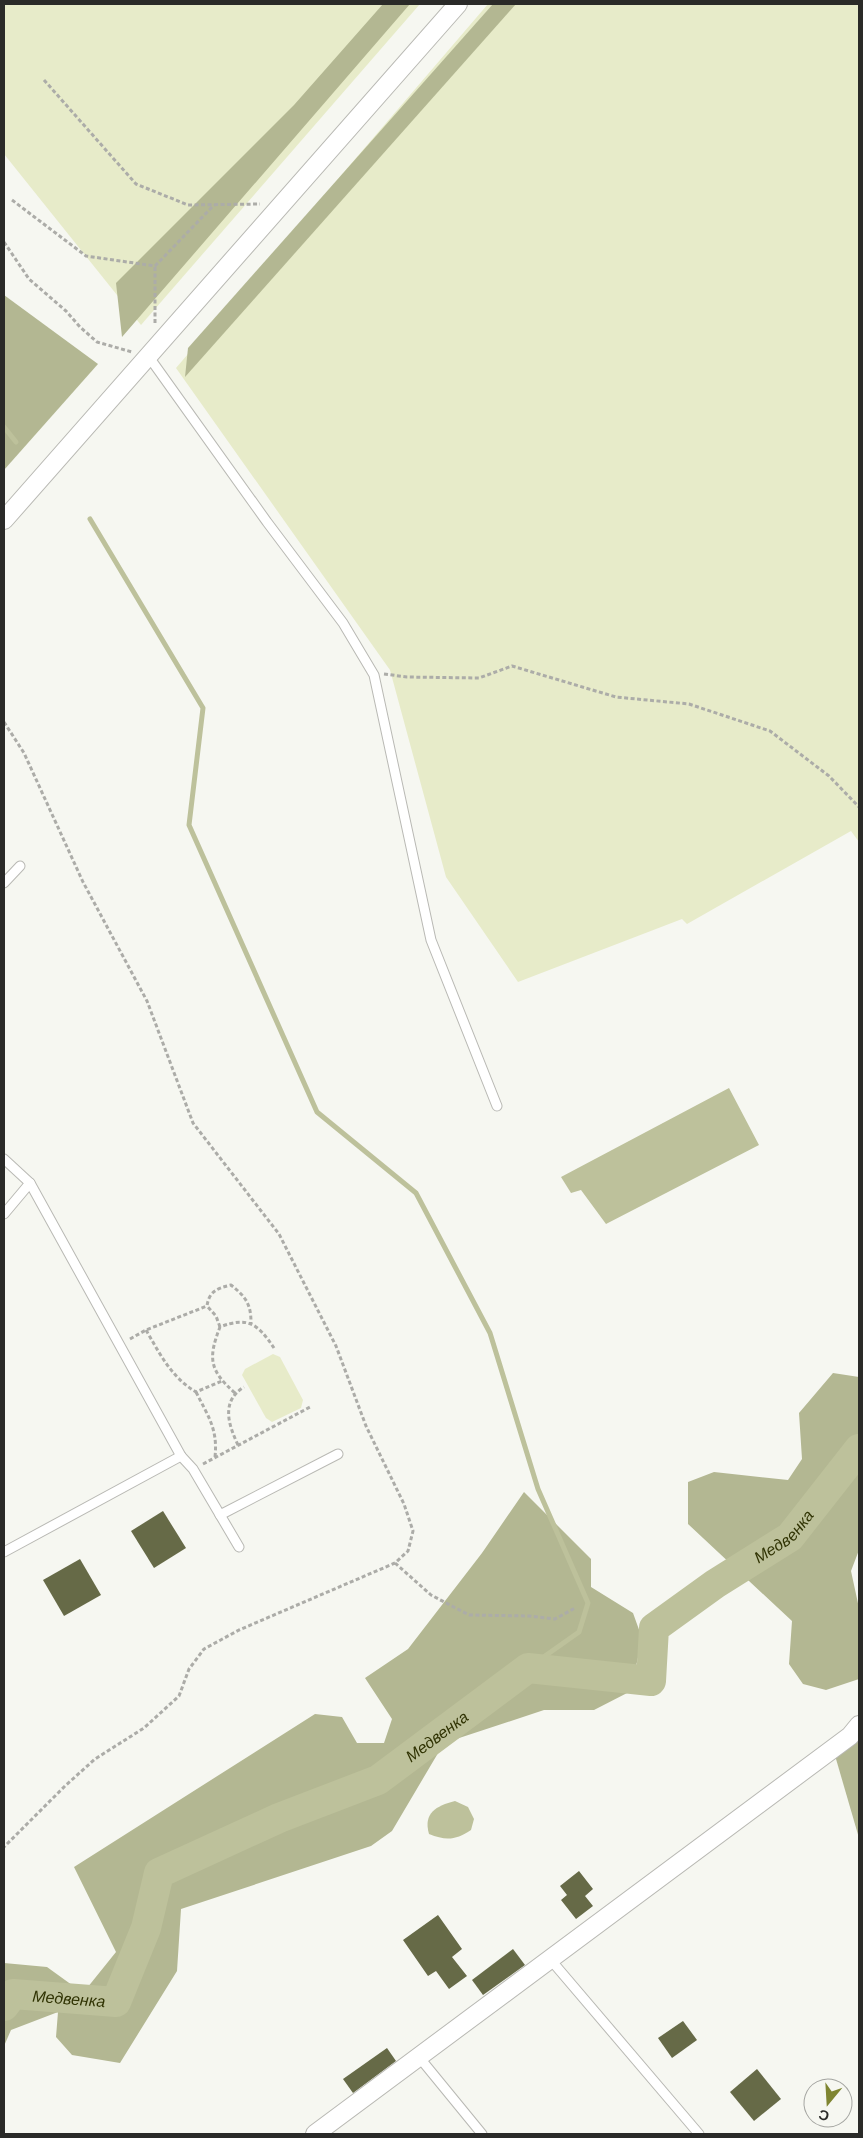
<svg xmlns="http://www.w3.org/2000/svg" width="863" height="2138" viewBox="0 0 863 2138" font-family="'DM Sans',sans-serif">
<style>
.green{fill:#e7ebc9}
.forest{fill:#b3b792}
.water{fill:#bdc19b}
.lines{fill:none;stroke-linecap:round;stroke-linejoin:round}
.stream{stroke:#bdc19b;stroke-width:5}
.river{stroke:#bdc19b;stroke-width:30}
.building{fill:#666a47}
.lane-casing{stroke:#b9b9b4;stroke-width:11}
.street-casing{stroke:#b9b9b4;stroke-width:20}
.path{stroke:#acaca8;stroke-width:3;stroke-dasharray:4 2.5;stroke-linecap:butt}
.lane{stroke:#fff;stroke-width:9}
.street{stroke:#fff;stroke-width:18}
.labels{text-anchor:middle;stroke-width:5;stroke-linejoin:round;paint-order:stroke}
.water-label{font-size:16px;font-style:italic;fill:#303303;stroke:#f6f7f1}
</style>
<rect width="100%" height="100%" fill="#f6f7f1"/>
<g class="green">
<path d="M 4,4 L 420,4 L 141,325 L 4,154 Z"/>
<path d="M 488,4 L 859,4 L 859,842 L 851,831 L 687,924 L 682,919 L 518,982 L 446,877 L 390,670 L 176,368 Z"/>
<path d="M 273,1354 L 280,1357 L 303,1400 L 301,1408 L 272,1422 L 266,1418 L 242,1375 L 245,1369 Z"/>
</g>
<g class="forest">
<path d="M 383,4 L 410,4 L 122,337 L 116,283 L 294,105 Z"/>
<path d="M 493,4 L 516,4 L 185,377 L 188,348 Z"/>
<path d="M 4,295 L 98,364 L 4,470 Z"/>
<path d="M 833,1373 L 859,1377 L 859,1550 L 851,1571 L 859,1608 L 859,1679 L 826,1690 L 803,1684 L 789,1664 L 792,1621 L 688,1524 L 688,1482 L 714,1472 L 788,1480 L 802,1459 L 799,1413 Z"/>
<path d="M 524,1492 L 591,1559 L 591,1587 L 633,1613 L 642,1638 L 631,1691 L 594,1710 L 544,1710 L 444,1743 L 392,1831 L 371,1846 L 181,1909 L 177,1971 L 120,2063 L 72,2055 L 56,2037 L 58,2012 L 11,2030 L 4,2046 L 4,1963 L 47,1967 L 83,1993 L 116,1952 L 74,1867 L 315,1714 L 342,1717 L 357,1743 L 384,1743 L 392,1719 L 365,1678 L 408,1649 L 482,1553 Z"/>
<path d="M 859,1736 L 859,1838 L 834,1752 Z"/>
</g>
<g class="water">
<path d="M 729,1088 L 759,1145 L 606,1224 L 581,1190 L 571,1193 L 561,1177 Z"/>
<path d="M 455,1801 L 468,1807 L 474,1819 L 471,1830 C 456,1840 446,1841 429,1834 C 423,1813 436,1806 455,1801 Z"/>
</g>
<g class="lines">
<g class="stream">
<path d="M 4,427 L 16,442"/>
<path d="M 90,519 L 203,708 L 189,825 L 317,1112 L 416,1193 L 490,1333 L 538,1489 L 588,1603 L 579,1632 L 528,1668"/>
</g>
<path class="river" id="s1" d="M 4,2006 L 13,1994 L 116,2002 L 146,1928 L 159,1873 L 279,1818 L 378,1780 L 528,1668 L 651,1681 L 654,1628 L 715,1584 L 790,1537 L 859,1449"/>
</g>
<g class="building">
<path d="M 163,1511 L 186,1548 L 154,1568 L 131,1531 Z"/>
<path d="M 80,1559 L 101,1595 L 64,1616 L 43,1580 Z"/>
<path d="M 579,1871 L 593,1889 L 585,1896 L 593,1906 L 576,1919 L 561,1900 L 567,1895 L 560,1886 Z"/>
<path d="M 438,1915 L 462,1949 L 452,1957 L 467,1976 L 449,1989 L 436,1971 L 428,1976 L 403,1940 Z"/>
<path d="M 513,1949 L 525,1965 L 483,1995 L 472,1980 Z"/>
<path d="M 683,2021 L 697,2040 L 672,2058 L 658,2038 Z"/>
<path d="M 387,2048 L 396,2061 L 353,2093 L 343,2079 Z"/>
<path d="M 757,2069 L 781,2099 L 754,2121 L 730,2092 Z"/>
</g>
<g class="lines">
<g class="lane-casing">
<g id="lane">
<path d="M 149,357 L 267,522 L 343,623 L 374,675 L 431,940 L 497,1106"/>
<path d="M 4,883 L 20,866"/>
<path d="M 4,1159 L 30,1183 L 181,1456 L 4,1552"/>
<path d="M 4,1214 L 30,1183"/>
<path d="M 181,1456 L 193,1469 L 239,1547"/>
<path d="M 220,1515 L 338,1454"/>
<path d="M 550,1959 L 699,2134"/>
<path d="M 419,2057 L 482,2134"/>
</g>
</g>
<g class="street-casing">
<g id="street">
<path d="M 4,520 L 458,4"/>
<path d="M 315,2134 L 850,1736 L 859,1725"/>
</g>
</g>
<g class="path">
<path d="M 44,80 L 136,184 L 188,205 L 260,204"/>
<path d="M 12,200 L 86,256 L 155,266 L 214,205"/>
<path d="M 4,242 L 29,279 L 66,311 L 80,327 L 97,342 L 132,352"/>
<path d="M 155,323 L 155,266"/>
<path d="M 384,674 L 407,677 L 479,678 L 512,666 L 616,697 L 689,704 L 770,731 L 829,776 L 859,807"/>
<path d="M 4,722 L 24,753 L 83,882 L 147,1001 L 193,1123 L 279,1234 L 336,1346 L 366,1426 L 404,1504 L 413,1531 L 408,1551 L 395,1563 L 239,1630 L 204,1649 L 189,1669 L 179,1696 L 144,1728 L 95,1759 L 65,1786 L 4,1847"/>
<path d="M 220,1327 L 216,1316 L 207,1306 C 209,1291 218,1288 231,1285 C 246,1297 251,1304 251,1323"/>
<path d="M 146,1330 C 160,1354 171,1377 196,1392 L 222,1381"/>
<path d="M 130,1339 L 146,1330 L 207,1306"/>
<path d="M 196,1392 C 208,1416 218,1429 215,1457"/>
<path d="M 235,1393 C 209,1370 208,1358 220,1327 C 248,1316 258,1324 274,1348"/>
<path d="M 238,1445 C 228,1424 221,1401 244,1387"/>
<path d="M 203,1464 L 312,1406"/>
<path d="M 395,1563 L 431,1595 L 469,1615 L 529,1616 L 555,1619 L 575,1608"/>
</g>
<use href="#lane" class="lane"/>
<use href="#street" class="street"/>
</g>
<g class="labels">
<g class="water-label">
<text dy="6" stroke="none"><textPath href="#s1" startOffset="1016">Медвенка</textPath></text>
<text dy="6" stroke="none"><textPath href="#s1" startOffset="566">Медвенка</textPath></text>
<text dy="6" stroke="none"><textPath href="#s1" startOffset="71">Медвенка</textPath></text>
</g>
</g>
<rect width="863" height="2138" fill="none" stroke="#2a2a28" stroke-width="10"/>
<g transform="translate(828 2103) rotate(198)"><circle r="24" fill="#f6f7f1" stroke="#a4a5a1"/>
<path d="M0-4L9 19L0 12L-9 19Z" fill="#7f8531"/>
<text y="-8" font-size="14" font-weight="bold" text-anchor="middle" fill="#2a2a28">С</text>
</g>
</svg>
